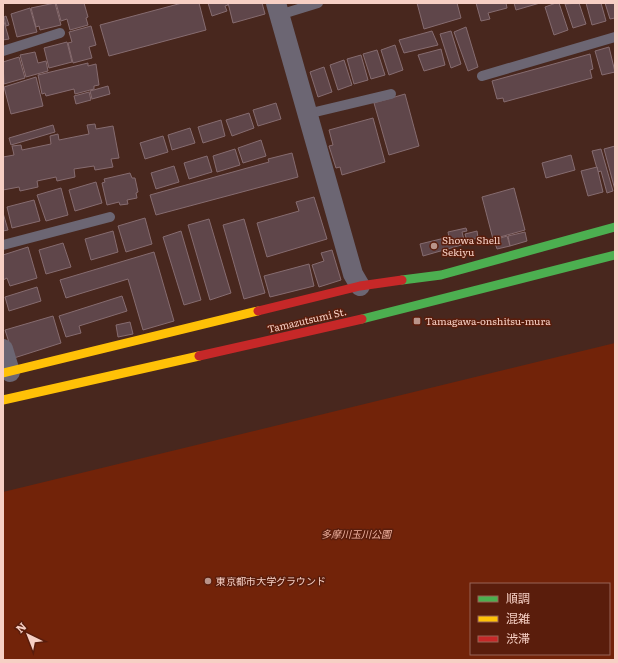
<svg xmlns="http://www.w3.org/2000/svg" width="618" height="663" viewBox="0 0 618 663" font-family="Literata,'Noto Sans JP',serif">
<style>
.green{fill:#722309;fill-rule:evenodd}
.building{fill:#5f464a;stroke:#866c70}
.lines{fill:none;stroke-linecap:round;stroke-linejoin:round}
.lane{stroke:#6c6673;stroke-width:10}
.street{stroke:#6c6673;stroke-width:20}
.fast{stroke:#4caf50;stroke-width:9}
.slow{stroke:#ffc107;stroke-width:9}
.jam{stroke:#c62828;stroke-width:9}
.poi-dot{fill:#b9948a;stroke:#5a1d0c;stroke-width:1.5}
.labels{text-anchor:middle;stroke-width:3;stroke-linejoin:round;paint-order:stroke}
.poi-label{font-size:10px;fill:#f6cfc4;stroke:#5a1d0c;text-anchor:start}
.street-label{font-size:10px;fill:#f6cfc4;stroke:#5a1d0c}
.park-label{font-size:10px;font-style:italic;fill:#f0b2a0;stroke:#5a1d0c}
</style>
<rect width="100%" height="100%" fill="#48271e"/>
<path class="green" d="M 615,343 L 615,660 L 3,660 L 3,492 ZM 471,584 L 609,584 L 609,654 L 471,654 Z"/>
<g class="building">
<path d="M 55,3 L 61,25 L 40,30 L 39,26 L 36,27 L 31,8 Z"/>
<path d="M 56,3 L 84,3 L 88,17 L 86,18 L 88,25 L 70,30 L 67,19 L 61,21 Z"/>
<path d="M 182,3 L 199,3 L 206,30 L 109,56 L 100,25 Z"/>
<path d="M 208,3 L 227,3 L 228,5 L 225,6 L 227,11 L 212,16 Z"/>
<path d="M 228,3 L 262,3 L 265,14 L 233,23 Z"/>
<path d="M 417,3 L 457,3 L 461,18 L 424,29 Z"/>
<path d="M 476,3 L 506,3 L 507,8 L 488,13 L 490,19 L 481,21 Z"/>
<path d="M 514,3 L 540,3 L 516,10 Z"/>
<path d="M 556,3 L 559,3 L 568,30 L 554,35 L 545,7 Z"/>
<path d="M 579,3 L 586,24 L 573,28 L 565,4 Z"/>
<path d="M 586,3 L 601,3 L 606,21 L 592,25 Z"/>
<path d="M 605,3 L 615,3 L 615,18 L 610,19 Z"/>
<path d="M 30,8 L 37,32 L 17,37 L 11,14 Z"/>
<path d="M 6,16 L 9,25 L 6,26 L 4,17 Z"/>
<path d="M 3,18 L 9,39 L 3,40 Z"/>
<path d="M 91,26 L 96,45 L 89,47 L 92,58 L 73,63 L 68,43 L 72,42 L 69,32 Z"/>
<path d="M 466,27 L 478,67 L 468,71 L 454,32 Z"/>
<path d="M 432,31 L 438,45 L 404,53 L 399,40 Z"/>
<path d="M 451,31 L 461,64 L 451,68 L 440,34 Z"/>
<path d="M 67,42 L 72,62 L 49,68 L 44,48 Z"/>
<path d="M 395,45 L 403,70 L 389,75 L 381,50 Z"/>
<path d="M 609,47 L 615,72 L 602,75 L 595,51 Z"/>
<path d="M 441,49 L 445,65 L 424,71 L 418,55 Z"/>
<path d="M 377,50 L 385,75 L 371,79 L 363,54 Z"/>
<path d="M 35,52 L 38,63 L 46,61 L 48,71 L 26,77 L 20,55 Z"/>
<path d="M 590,54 L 593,69 L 590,70 L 592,78 L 504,102 L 503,98 L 497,99 L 492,81 Z"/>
<path d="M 361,55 L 368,80 L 354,84 L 347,59 Z"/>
<path d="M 19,57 L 25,78 L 4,84 L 3,62 Z"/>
<path d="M 344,60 L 352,85 L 338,90 L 330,65 Z"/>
<path d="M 88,63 L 88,66 L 96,64 L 99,85 L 94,86 L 94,89 L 75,94 L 74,89 L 46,96 L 45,93 L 42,94 L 38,75 Z"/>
<path d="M 324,67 L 332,92 L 318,97 L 310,72 Z"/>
<path d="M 36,77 L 43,106 L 11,114 L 4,87 Z"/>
<path d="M 108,86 L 110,94 L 92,99 L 90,91 Z"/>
<path d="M 89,92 L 91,100 L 76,104 L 74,96 Z"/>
<path d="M 405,94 L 419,146 L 389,155 L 374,103 Z"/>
<path d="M 276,103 L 281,119 L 258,126 L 253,110 Z"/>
<path d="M 249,113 L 254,128 L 232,136 L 226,120 Z"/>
<path d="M 373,118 L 385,162 L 342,175 L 340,167 L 336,168 L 329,146 L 333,145 L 329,130 Z"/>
<path d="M 221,120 L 225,136 L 203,143 L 198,127 Z"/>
<path d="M 95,124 L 96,129 L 113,126 L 119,158 L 111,159 L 113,167 L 95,170 L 94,166 L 74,169 L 75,177 L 57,181 L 56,177 L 37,181 L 38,187 L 20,191 L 19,187 L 3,190 L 3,157 L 14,155 L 12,146 L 21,145 L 22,150 L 51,144 L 50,136 L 58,134 L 59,140 L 89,134 L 87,125 Z"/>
<path d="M 53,125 L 55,132 L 11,145 L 9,138 Z"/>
<path d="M 190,128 L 195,143 L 172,150 L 168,135 Z"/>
<path d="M 163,136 L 168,152 L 145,159 L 140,143 Z"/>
<path d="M 261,140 L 266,156 L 243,163 L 238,148 Z"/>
<path d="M 615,146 L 615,190 L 604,149 Z"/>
<path d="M 235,149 L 240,165 L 217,172 L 213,156 Z"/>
<path d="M 601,149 L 613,191 L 607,193 L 601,171 L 598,172 L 592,151 Z"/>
<path d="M 292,153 L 298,177 L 156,215 L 150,195 L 269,162 L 268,159 Z"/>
<path d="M 571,155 L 575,170 L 546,178 L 542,163 Z"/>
<path d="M 207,156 L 212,172 L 189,179 L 184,163 Z"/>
<path d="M 174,166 L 179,182 L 156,189 L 151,173 Z"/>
<path d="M 597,167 L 603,192 L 588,196 L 581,171 Z"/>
<path d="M 130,173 L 132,178 L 135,178 L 138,192 L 136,193 L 137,198 L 127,200 L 128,204 L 120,205 L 119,202 L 107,205 L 102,183 L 105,182 L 104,179 Z"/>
<path d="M 96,182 L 102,203 L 75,211 L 69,190 Z"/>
<path d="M 61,188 L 68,215 L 46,221 L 37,195 Z"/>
<path d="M 514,188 L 525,230 L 493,239 L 482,197 Z"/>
<path d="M 314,197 L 327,239 L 267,257 L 257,223 L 299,211 L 296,202 Z"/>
<path d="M 34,200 L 40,221 L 12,228 L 7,207 Z"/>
<path d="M 3,213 L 8,230 L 3,231 Z"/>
<path d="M 145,218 L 152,244 L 126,252 L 118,226 Z"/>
<path d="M 209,219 L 231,293 L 210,300 L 188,225 Z"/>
<path d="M 244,219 L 265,293 L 244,299 L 223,225 Z"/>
<path d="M 466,228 L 467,231 L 462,232 L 465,244 L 423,256 L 420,244 L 449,237 L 448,232 Z"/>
<path d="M 113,231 L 118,252 L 91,260 L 85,239 Z"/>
<path d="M 181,231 L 201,300 L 184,305 L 163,237 Z"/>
<path d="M 477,231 L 478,238 L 467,241 L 465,234 Z"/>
<path d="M 525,232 L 527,241 L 510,246 L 508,236 Z"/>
<path d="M 507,236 L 510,246 L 497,249 L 494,240 Z"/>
<path d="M 63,243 L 71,267 L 46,274 L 39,250 Z"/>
<path d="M 28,247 L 37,278 L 10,286 L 7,278 L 3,280 L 3,255 Z"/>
<path d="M 332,250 L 341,280 L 319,287 L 312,265 L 324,261 L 321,253 Z"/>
<path d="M 154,252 L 174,321 L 143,330 L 128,279 L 66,298 L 60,280 Z"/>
<path d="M 309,264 L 314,286 L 270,297 L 264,276 Z"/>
<path d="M 37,287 L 41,301 L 9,311 L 5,297 Z"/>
<path d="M 122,296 L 127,311 L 79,326 L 81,333 L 66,337 L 59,316 Z"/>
<path d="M 53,316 L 61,343 L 14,358 L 5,330 Z"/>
<path d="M 130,322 L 133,334 L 118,337 L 116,325 Z"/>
</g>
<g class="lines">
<g class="lane">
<path d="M 279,15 L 318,3"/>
<path d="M 3,51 L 60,33"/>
<path d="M 482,76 L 615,37"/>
<path d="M 307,114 L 391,94"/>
<path d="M 3,245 L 110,217"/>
</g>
<g class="street">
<path d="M 276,3 L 353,274 L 360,286"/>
<path d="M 3,349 L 10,372"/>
</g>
<g class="fast">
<path d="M 402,280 L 441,275 L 615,227"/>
<path d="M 362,319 L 615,255"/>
</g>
<g class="slow">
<path d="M 3,373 L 258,311"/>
<path d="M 3,400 L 199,356"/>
</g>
<g class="jam">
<path d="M 258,311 L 360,286 L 402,280"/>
<path d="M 199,356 L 362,319"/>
</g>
</g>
<g class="poi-dot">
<circle cx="434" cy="246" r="4"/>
<rect x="413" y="317" width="8" height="8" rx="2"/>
<circle cx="208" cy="581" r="4"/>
</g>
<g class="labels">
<g class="poi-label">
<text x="442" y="244">Showa Shell<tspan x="442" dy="12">Sekiyu</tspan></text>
<text x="425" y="325">Tamagawa-onshitsu-mura</text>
<text x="216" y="585">東京都市大学グラウンド</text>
</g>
<g class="street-label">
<text transform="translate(307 320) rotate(-13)" y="4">Tamazutsumi St.</text>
</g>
<g class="park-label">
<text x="356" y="538">多摩川玉川公園</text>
</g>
</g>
<rect width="618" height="663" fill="none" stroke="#f6cfc4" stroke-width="8"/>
<rect x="470" y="583" width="140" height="72" fill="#5a1d0c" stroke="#986456"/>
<rect x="478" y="596" width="20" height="6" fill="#4caf50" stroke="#986456"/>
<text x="506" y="603" font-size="12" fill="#f6cfc4">順調</text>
<rect x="478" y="616" width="20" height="6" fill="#ffc107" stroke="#986456"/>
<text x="506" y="623" font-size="12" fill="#f6cfc4">混雑</text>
<rect x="478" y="636" width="20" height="6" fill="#c62828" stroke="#986456"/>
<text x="506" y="643" font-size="12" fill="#f6cfc4">渋滞</text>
<g transform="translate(28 635) rotate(317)" stroke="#5a1d0c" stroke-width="3" paint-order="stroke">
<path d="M0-3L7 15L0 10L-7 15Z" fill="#f6cfc4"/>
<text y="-6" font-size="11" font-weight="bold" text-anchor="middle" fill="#f6cfc4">N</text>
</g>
</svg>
